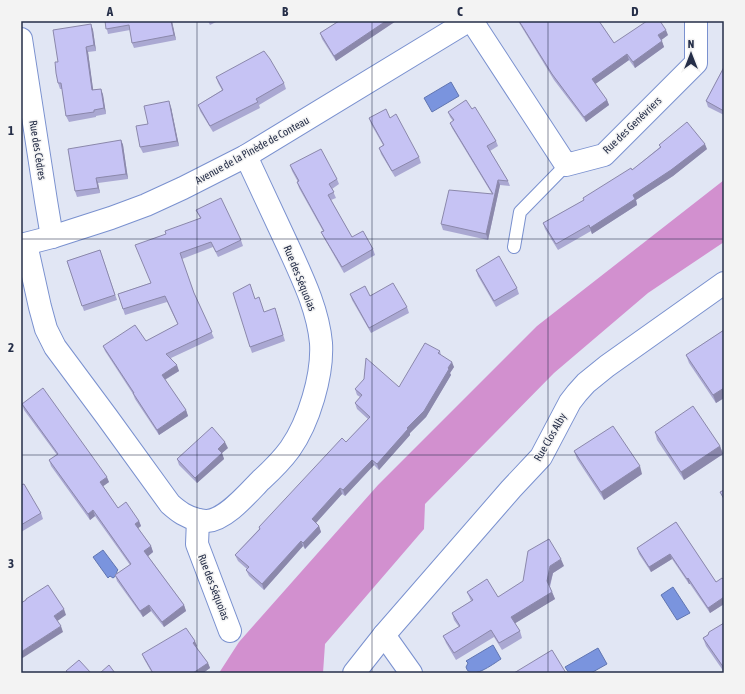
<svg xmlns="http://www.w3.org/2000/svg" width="745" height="694" viewBox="0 0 745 694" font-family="'Asap Condensed',sans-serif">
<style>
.forest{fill:#d290cf}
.water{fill:#7a94de;stroke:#6075b1}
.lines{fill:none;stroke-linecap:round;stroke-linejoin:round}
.lane-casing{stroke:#7a91cf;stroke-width:14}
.street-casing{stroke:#7a91cf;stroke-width:24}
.lane{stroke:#fff;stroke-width:12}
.street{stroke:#fff;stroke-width:22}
.wall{fill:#aaa8d2}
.shaded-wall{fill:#8b88ab}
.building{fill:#c6c3f4;stroke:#8b88ab}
.grid{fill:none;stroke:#252e48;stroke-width:1;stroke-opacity:0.55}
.labels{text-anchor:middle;stroke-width:3;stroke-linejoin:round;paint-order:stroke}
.street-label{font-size:11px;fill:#252e48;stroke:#f3f3f3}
.neatline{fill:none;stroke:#252e48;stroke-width:1.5}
.grid-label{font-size:13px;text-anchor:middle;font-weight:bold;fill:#252e48}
</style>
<rect width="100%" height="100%" fill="#e1e6f4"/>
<path class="forest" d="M 724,180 L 724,242 L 648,293 L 554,373 L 425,504 L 424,529 L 325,644 L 323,673 L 219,673 L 239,642 L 378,485 L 537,326 Z"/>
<g class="water">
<path d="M 451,82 L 459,96 L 432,112 L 424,98 Z"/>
<path d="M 103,550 L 118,570 L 117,571 C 117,575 116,576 113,578 L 110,576 L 108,578 L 93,557 Z"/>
<path d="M 673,587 L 690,613 L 677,620 L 661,595 Z"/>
<path d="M 493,645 L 501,659 C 493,664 470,682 466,667 L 468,663 L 466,661 Z"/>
<path d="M 598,648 L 607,664 L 591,673 L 569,673 L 565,667 Z"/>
</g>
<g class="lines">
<g class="lane-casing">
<path id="lane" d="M 514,247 L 520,212 L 566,165"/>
</g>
<g class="street-casing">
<g id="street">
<path d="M 472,21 L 566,165 L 604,155 L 696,63 L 696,21"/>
<path d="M 21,39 L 46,201 L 52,237"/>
<path d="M 26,244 L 40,307 L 46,329 L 55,347 L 107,417 L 170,504 C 179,512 186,517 198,520 L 197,544 L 230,631"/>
<path d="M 21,245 L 52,237 L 111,218 L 146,205 L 183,188 L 246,156 L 468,21"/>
<path d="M 198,520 C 201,520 204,521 207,521 C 226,520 249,492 261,480 C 272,470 282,460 290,449 C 309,422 323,375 321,343 C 318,309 302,277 288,246 C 274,216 260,186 246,156"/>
<path d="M 384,635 L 411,673"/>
<path d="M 354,673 L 384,635 L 511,489 L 541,457 L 570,402 L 577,393 L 586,383 L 607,366 L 724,283"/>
</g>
</g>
<use href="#lane" class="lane"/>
<use href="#street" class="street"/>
</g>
<g class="wall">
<path d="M 105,21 L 176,21 L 176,22 L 172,22 L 176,40 L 134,48 L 132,43 L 130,30 L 108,34 Z"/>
<path d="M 208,21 L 218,21 L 210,25 Z"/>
<path d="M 339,21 L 396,21 L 336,61 L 322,39 L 320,33 Z"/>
<path d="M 518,21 L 599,21 L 614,43 L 668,35 L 661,40 L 664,47 L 635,68 L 629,60 L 595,84 L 607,100 L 609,105 L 586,122 L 554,80 Z"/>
<path d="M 91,24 L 93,30 L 96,51 L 88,52 L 93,90 L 101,89 L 103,95 L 106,114 L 96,116 L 96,117 L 69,122 L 66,116 L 62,89 L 60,89 L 58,83 L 58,62 Z"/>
<path d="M 724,67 L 724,115 L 708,107 L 706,101 Z"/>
<path d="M 216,77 L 284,83 L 286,89 L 259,105 L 260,108 L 213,132 L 200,111 L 198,105 L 222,90 L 218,83 Z"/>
<path d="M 171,107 L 179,146 L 143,153 L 140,147 L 148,124 Z"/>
<path d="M 472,109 L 496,141 L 498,146 L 490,151 L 508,181 L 510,186 L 500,185 L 488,240 L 443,230 L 441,224 L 492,194 L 452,128 L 450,123 L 453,121 L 450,117 L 448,112 Z"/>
<path d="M 369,118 L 390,118 L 419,157 L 421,163 L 395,177 L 381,154 L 379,148 L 383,145 L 371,124 Z"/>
<path d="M 121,140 L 123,145 L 128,179 L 98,183 L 100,193 L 77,197 L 75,191 Z"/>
<path d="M 659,145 L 707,149 L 673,176 L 636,200 L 637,205 L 592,234 L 591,231 L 558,250 L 545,229 L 543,223 L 584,200 L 632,170 L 660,147 Z"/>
<path d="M 290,165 L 337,179 L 339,184 L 332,189 L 336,198 L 331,200 L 352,237 L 373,249 L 375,255 L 344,273 L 324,238 L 321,232 L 323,231 L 299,188 L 297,182 L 298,182 L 292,171 Z"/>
<path d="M 196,210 L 241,240 L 243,246 L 218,257 L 213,247 L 182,259 L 194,293 L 214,338 L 171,358 L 179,371 L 165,380 L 186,410 L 188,416 L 159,435 L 135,399 L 133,394 L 105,351 L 103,346 L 146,341 L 178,325 L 167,302 L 125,315 L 118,294 L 150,283 L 166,234 L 200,218 Z"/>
<path d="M 100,250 L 117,300 L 84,311 L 67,261 Z"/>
<path d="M 476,270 L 517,288 L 519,294 L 496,307 L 478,276 Z"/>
<path d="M 350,294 L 407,307 L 409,313 L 371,333 L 352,300 Z"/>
<path d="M 255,299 L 264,312 L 277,314 L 285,341 L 252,353 L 250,347 Z"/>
<path d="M 724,330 L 724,398 L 716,403 L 689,363 L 686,355 Z"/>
<path d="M 440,351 L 441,355 L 454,367 L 450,373 L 451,375 L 426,417 L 410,433 L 410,435 L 379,470 L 374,465 L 345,496 L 342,494 L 316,523 L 319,526 L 321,532 L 305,549 L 303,546 L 264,590 L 249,576 L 246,570 L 247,569 L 238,561 L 235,555 L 259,529 L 259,527 L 346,442 L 368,419 L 357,409 L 355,403 L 360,397 L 357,395 L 355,389 L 399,387 Z"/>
<path d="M 22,404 L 109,482 L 103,486 L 118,508 L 139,521 L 141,526 L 138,528 L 151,546 L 153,552 L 148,556 L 184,605 L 186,611 L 164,627 L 151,611 L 143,617 L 117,581 L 115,575 L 130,565 L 95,516 L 90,520 L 51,466 L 49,460 L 57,455 L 24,410 Z"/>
<path d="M 655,432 L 720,446 L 723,454 L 684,480 L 657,440 Z"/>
<path d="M 228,448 L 222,453 L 224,459 L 197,483 L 179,465 L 177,459 Z"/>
<path d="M 574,451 L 642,474 L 604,500 L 577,459 Z"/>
<path d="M 21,485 L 41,513 L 43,519 L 21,532 Z"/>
<path d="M 676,522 L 716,582 L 724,580 L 724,604 L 710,613 L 690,584 L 689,584 L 672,559 L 651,572 L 639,554 L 637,548 Z"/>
<path d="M 564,566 L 553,573 L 550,587 L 555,599 L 515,623 L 520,631 L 522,638 L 502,650 L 494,637 L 456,660 L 446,643 L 443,636 L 459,627 L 454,620 L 452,613 L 471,601 L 467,592 L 498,597 Z"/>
<path d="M 724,623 L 724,672 L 706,646 L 703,638 Z"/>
<path d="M 197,646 L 196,647 L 208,663 L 210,668 L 203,673 L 152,673 L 144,659 L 142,654 Z"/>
</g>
<g class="shaded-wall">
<path d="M 171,21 L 172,21 L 176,40 L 174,35 Z"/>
<path d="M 386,21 L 396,21 L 336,61 L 334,56 Z"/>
<path d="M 91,24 L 93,30 L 96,51 L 94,45 Z"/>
<path d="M 666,30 L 668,35 L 660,41 L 658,35 Z"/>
<path d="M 662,41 L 664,47 L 635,68 L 633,62 Z"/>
<path d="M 86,47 L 88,52 L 94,96 L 92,90 Z"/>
<path d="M 627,54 L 629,60 L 594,85 L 592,79 Z"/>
<path d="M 101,89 L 103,95 L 106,114 L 104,108 Z"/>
<path d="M 607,100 L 609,105 L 586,122 L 584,117 Z"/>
<path d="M 169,101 L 171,107 L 179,146 L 177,141 Z"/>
<path d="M 121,140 L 123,145 L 128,179 L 126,174 Z"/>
<path d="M 705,144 L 707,149 L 673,176 L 636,200 L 637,205 L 592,234 L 590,228 L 633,195 Z"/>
<path d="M 96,178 L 98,183 L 100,193 L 98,188 Z"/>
<path d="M 498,180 L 500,185 L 488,240 L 486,234 Z"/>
<path d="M 452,362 L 454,367 L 450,373 L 451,375 L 426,417 L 410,433 L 410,435 L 379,470 L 377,464 L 407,428 L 448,368 Z"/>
<path d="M 177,365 L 179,371 L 164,380 L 162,375 Z"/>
<path d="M 724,388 L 724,398 L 716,403 L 713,395 Z"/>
<path d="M 186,410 L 188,416 L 159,435 L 157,430 Z"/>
<path d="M 225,442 L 228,448 L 222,453 L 224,459 L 197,483 L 195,478 L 218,449 Z"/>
<path d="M 720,446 L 723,454 L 684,480 L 681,472 Z"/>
<path d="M 372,460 L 374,465 L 345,496 L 343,490 Z"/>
<path d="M 640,466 L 642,474 L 604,500 L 601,492 Z"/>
<path d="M 107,477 L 109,482 L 102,487 L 100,482 Z"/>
<path d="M 340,488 L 342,494 L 314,525 L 312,519 Z"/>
<path d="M 93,510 L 95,516 L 90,520 L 88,514 Z"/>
<path d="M 139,521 L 141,526 L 137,529 L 135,524 Z"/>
<path d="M 319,526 L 321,532 L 305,549 L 303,543 Z"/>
<path d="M 301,541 L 303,546 L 264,590 L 262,584 Z"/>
<path d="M 151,546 L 153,552 L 147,557 L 144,551 Z"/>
<path d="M 670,554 L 672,559 L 651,572 L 649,567 Z"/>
<path d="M 561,559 L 564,566 L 553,573 L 549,588 L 547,581 L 550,566 Z"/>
<path d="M 688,578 L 690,584 L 689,584 L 687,579 Z"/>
<path d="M 552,592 L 555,599 L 514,624 L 511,617 Z"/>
<path d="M 724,597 L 724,604 L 710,613 L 708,608 Z"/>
<path d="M 149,605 L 151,611 L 143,617 L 140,611 Z"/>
<path d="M 184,605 L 186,611 L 164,627 L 162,622 Z"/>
<path d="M 64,609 L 66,615 L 56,622 L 54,616 Z"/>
<path d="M 61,626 L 63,632 L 21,659 L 21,652 Z"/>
<path d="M 195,641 L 197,646 L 195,648 L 193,643 Z"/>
<path d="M 208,663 L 210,668 L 203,673 L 193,673 Z"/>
</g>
<g class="building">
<path d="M 105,21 L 171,21 L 174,35 L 132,43 L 129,25 L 106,29 Z"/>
<path d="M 339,21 L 386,21 L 334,56 L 320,33 Z"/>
<path d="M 519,21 L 599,21 L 614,43 L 647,21 L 660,21 L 666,30 L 658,35 L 662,41 L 633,62 L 627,54 L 592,79 L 607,100 L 584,117 L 552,74 Z"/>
<path d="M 91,24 L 94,45 L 86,47 L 92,90 L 101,89 L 104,108 L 94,110 L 94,112 L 66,116 L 61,83 L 58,83 L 56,73 L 55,62 L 58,62 L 53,30 Z"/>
<path d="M 264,51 L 270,59 L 284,83 L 256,99 L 258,102 L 210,126 L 198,105 L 223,90 L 216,77 Z"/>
<path d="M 724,67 L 724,111 L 706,101 Z"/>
<path d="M 466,100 L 472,109 L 475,107 L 496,141 L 487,146 L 508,181 L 498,180 L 486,234 L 441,224 L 449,190 L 493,194 L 450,123 L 454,120 L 448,112 Z"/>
<path d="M 169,101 L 177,141 L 140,147 L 136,126 L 148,124 L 144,106 Z"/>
<path d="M 386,109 L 390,118 L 396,114 L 419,157 L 392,171 L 379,148 L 384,145 L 369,118 Z"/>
<path d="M 687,122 L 705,144 L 671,170 L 633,195 L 635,199 L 590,228 L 589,225 L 556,244 L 543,223 L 584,200 L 583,198 L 631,168 L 632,170 L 661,147 L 659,145 Z"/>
<path d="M 121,140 L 126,174 L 96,178 L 98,188 L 75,191 L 68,149 Z"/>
<path d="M 321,149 L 337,179 L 329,184 L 334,192 L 328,195 L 352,237 L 363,231 L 373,249 L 342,267 L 321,232 L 324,231 L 297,182 L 299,181 L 290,165 Z"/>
<path d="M 221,198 L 241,240 L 216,252 L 211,242 L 180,253 L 194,293 L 212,332 L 166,354 L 177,365 L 162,375 L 186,410 L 157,430 L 133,393 L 134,393 L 103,346 L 135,325 L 146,341 L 178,324 L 165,296 L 123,309 L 118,294 L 151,283 L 135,245 L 166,234 L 165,231 L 201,218 L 196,210 Z"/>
<path d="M 100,250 L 115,295 L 82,306 L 67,261 Z"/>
<path d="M 499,256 L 517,288 L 494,301 L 476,270 Z"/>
<path d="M 393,283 L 407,307 L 369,328 L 350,294 L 365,286 L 370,296 Z"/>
<path d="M 250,284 L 255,299 L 259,297 L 264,312 L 275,308 L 283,335 L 250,347 L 233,293 Z"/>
<path d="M 724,330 L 724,388 L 713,395 L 686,355 Z"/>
<path d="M 425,343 L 440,351 L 438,353 L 452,362 L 448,368 L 449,369 L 424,411 L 407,428 L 408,429 L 377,464 L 372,460 L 343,490 L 340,488 L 312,519 L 319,526 L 303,543 L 301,541 L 262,584 L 246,570 L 249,567 L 235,555 L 260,529 L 259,527 L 342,438 L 346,442 L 370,417 L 355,403 L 362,395 L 355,389 L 364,379 L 366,358 L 399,387 Z"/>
<path d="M 43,388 L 107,477 L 100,482 L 118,508 L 126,502 L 139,521 L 135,524 L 151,546 L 144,551 L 184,605 L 162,622 L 149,605 L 140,611 L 115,575 L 131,564 L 93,510 L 88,514 L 49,460 L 58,454 L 22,404 Z"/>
<path d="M 693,406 L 720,446 L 681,472 L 655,432 Z"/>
<path d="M 613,426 L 640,466 L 601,492 L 574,451 Z"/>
<path d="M 212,427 L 225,442 L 218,449 L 222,453 L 195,478 L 177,459 Z"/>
<path d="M 24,484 L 41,513 L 21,525 L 21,485 Z"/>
<path d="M 724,490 L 724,499 L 720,492 Z"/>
<path d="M 676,522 L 716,582 L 722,578 L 724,580 L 724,597 L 708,608 L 688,578 L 687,579 L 670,554 L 649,567 L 637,548 Z"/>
<path d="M 549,539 L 561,559 L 550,566 L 547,581 L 552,592 L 511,617 L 520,631 L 499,643 L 491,630 L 454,653 L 443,636 L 460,626 L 452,613 L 473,600 L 467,592 L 487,579 L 498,597 L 523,581 L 528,551 Z"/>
<path d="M 48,585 L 64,609 L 54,616 L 61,626 L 21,652 L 21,603 L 26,600 L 26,599 Z"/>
<path d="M 724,623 L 724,668 L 703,638 L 708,635 L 709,632 Z"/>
<path d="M 186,628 L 195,641 L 193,643 L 208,663 L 193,673 L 153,673 L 142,654 Z"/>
<path d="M 552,650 L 566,673 L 514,673 Z"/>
<path d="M 79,660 L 91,673 L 68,673 L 66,671 Z"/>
<path d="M 109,665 L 115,673 L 100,673 Z"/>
</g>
<path class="grid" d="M 197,21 L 197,673M 372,21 L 372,673M 548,21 L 548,673M 21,239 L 724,239M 21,455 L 724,455"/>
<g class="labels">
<g class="street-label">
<text transform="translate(632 125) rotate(-44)" y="4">Rue des Genévriers</text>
<text transform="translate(38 150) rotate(81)" y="4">Rue des Cèdres</text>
<text transform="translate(252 150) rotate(-29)" y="4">Avenue de la Pinède de Conteau</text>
<text transform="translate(300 278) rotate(68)" y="4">Rue des Séquoias</text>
<text transform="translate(550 437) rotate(-60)" y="4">Rue Clos Alby</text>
<text transform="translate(214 587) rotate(69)" y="4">Rue des Séquoias</text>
</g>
</g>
<rect width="745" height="694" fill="none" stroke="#f3f3f3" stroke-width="44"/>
<g transform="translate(691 54)" stroke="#f3f3f3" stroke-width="3" paint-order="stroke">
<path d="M0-3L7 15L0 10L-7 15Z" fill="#252e48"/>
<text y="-6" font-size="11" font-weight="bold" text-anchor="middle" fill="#252e48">N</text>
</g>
<rect x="22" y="22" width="701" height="650" class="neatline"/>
<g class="grid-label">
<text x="110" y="16">A</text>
<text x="285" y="16">B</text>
<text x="460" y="16">C</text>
<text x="635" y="16">D</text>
<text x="11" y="135">1</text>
<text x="11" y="352">2</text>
<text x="11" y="568">3</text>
</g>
</svg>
